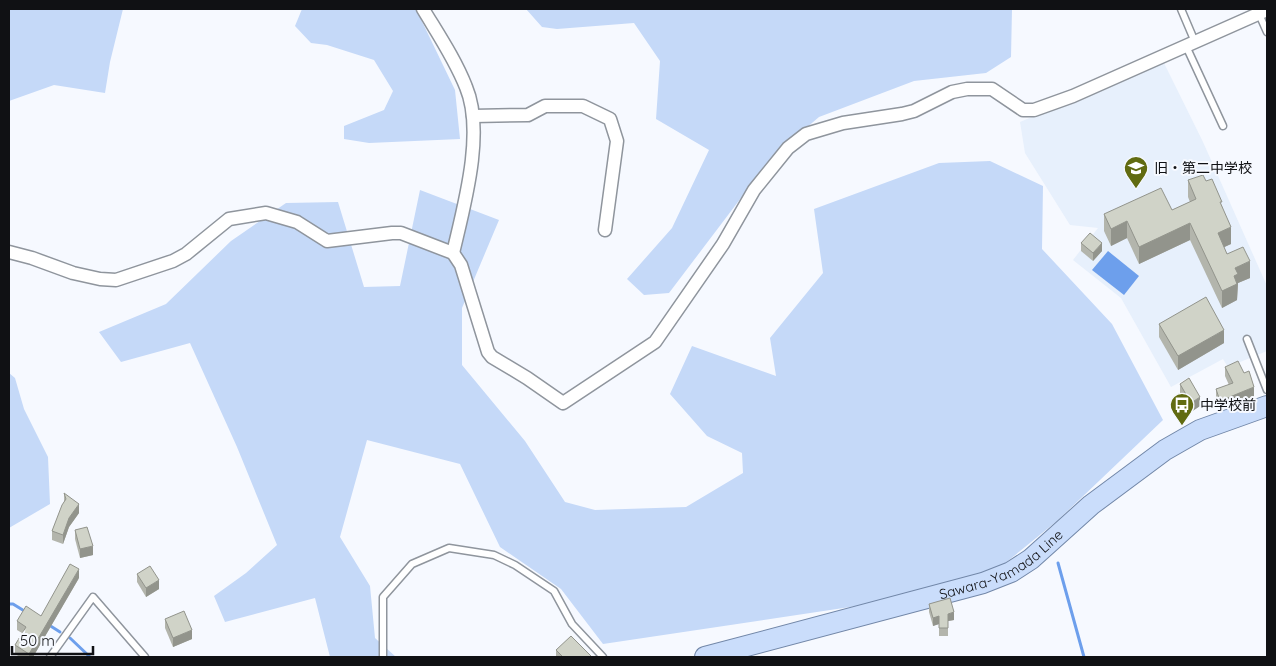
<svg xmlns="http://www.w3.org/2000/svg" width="1276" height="666" viewBox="0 0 1276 666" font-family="Quicksand,'Noto Sans JP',sans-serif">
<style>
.built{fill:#e7f0fc}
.green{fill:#c5d9f8}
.water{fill:#6d9fec}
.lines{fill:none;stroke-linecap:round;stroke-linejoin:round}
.stream{stroke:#6d9fec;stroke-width:3}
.service-casing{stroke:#8f959d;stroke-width:9}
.minor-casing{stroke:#8f959d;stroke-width:15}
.primary-casing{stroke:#7287a8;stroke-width:22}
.service{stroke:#fff;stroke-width:6}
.minor{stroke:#fff;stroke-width:12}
.primary{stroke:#caddfb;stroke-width:20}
.wall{fill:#b3b5ac}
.shaded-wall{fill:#92948c}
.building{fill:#d0d3c8;stroke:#92948c}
.labels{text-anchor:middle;stroke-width:4;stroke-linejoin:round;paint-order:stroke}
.poi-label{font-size:14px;fill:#101114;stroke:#f6f9ff;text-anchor:start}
.street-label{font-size:14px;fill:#101114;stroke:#f6f9ff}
</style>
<rect width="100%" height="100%" fill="#f6f9ff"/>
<path class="built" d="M 1163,61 L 1203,142 L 1267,286 L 1267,351 L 1228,367 L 1223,359 L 1171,387 L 1121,298 L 1073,260 L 1098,228 L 1070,225 L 1025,153 L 1020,122 Z"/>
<g class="green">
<path d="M 9,9 L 123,9 L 110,62 L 105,93 L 54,85 L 9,101 Z"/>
<path d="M 302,9 L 416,9 L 455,90 L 460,139 L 369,143 L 344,139 L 344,126 L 384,110 L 393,91 L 374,60 L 327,45 L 311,43 L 295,26 Z"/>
<path d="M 526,9 L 1012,9 L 1011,57 L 986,73 L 914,81 L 819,117 L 772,157 L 669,293 L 644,295 L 627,279 L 672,228 L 709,150 L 656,119 L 660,61 L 634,23 L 557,29 L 542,27 Z"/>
<path d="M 990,161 L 1043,186 L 1042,249 L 1112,324 L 1163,420 L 1057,521 L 998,569 L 890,601 L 603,644 L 561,589 L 500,547 L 460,464 L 367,440 L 340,537 L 370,586 L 375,638 L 396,657 L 330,657 L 315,598 L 225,622 L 214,596 L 246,573 L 277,545 L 237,447 L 190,343 L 121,362 L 99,332 L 166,304 L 231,241 L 286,203 L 338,202 L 364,287 L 400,286 L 420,190 L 499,220 L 462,308 L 462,365 L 525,441 L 565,502 L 595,510 L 686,507 L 743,473 L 742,453 L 707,436 L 670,394 L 692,346 L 776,376 L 770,338 L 823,273 L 814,209 L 939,163 Z"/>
<path d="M 9,373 L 15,378 L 24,409 L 48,457 L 50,504 L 9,528 Z"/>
</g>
<path class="water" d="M 1108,251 L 1139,276 L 1124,295 L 1092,270 Z"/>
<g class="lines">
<g class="stream">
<path d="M 1058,563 L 1084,657"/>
<path d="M 9,604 L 13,604 L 26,612"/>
<path d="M 49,625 L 60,632"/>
<path d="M 70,638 L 90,657"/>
</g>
<g class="service-casing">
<g id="service">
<path d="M 1181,9 L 1195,42"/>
<path d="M 1259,14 L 1267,32"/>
<path d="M 1186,46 L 1223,126"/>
<path d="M 1247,339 L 1267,390"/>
<path d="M 50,657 L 93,597 L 145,657"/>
<path d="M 383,657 L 383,597 L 412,564 L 449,548 L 494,555 L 515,565 L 554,591 L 572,624 L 603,657"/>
</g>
</g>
<g class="minor-casing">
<g id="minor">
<path d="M 423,9 C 438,34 455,59 466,87 C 485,132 464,206 453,253"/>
<path d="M 473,116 L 528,115 L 545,106 L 583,106 L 610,119 L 617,141 L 605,230"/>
<path d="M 9,252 L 32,258 L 73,273 L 100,279 L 116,280 L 173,261 L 186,254 L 229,219 L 266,213 L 297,222 L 327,241 L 392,233 L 401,233 L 453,253 L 461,265 L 488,352 L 492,357 L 527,378 L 563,403 L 655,342 L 723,244 L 754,190 L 788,148 L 806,134 L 843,123 L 902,114 L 914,111 L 952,92 L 967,89 L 992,89 L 1023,110 L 1034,110 L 1073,96 L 1267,10"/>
</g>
</g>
<g class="primary-casing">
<g id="primary">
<path id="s1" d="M 705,657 L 983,583 L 1011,572 L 1031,559 L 1091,505 L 1165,450 L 1200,430 L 1267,406"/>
</g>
</g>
<use href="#service" class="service"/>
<use href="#minor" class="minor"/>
<use href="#primary" class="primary"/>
</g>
<g class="wall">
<path d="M 1188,180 L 1206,181 L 1222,206 L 1231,244 L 1224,247 L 1227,254 L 1250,278 L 1238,283 L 1237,300 L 1222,308 L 1190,240 L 1139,264 L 1127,238 L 1111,246 L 1104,231 L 1104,214 L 1172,210 L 1190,202 L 1188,197 Z"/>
<path d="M 1081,243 L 1102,251 L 1093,261 L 1081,251 Z"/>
<path d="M 1159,324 L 1224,343 L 1178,370 L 1159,337 Z"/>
<path d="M 1225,367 L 1254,396 L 1220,410 L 1216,398 L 1216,389 L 1229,385 L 1225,376 Z"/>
<path d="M 1180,384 L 1200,406 L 1191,412 L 1180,393 Z"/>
<path d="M 64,493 L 79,513 L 69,527 L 63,544 L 52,540 L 52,531 L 64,502 Z"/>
<path d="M 75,530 L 93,555 L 80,558 L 75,539 Z"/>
<path d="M 137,574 L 159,589 L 146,597 L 137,582 Z"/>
<path d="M 79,578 L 33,657 L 20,657 L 15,654 L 15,645 L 22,633 L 17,630 L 17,621 L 41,616 Z"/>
<path d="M 929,604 L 954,620 L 948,621 L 948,636 L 939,636 L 939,624 L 933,626 L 929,612 Z"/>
<path d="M 165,619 L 192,639 L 173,647 L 165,628 Z"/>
<path d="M 556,650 L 592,657 L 556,657 Z"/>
</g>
<g class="shaded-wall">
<path d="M 1127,221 L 1127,238 L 1111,246 L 1111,229 Z"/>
<path d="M 1190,223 L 1190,240 L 1139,264 L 1139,247 Z"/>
<path d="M 1231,227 L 1231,244 L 1218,250 L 1218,233 Z"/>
<path d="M 1102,243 L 1102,251 L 1093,261 L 1093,253 Z"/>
<path d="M 1250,261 L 1250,278 L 1238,283 L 1237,300 L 1222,308 L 1222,291 L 1234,276 L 1235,268 Z"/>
<path d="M 1224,330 L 1224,343 L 1178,370 L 1178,356 Z"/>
<path d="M 1254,387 L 1254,396 L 1220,410 L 1220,401 Z"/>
<path d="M 1200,397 L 1200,406 L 1191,412 L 1191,403 Z"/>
<path d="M 79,504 L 79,513 L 69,527 L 63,544 L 63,535 L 69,518 Z"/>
<path d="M 93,546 L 93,555 L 80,558 L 80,549 Z"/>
<path d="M 79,569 L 79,578 L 33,657 L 29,657 L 29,654 Z"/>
<path d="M 159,580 L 159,589 L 146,597 L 146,588 Z"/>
<path d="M 954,612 L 954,620 L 948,621 L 948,614 Z"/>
<path d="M 939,616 L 939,624 L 933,626 L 933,618 Z"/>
<path d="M 192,630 L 192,639 L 173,647 L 173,638 Z"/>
</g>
<g class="building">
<path d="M 1203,175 L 1206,181 L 1212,179 L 1222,202 L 1220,202 L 1231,227 L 1218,233 L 1227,254 L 1243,247 L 1250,261 L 1235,268 L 1238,274 L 1234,276 L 1237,284 L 1222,291 L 1190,223 L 1139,247 L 1127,221 L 1111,229 L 1104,214 L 1161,188 L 1172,210 L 1196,199 L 1188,180 Z"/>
<path d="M 1090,233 L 1102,243 L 1093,253 L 1081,243 Z"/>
<path d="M 1206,297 L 1224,330 L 1178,356 L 1159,324 Z"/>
<path d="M 1238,361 L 1244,373 L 1249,371 L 1254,387 L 1220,401 L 1216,389 L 1233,383 L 1225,367 Z"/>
<path d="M 1189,378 L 1200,397 L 1191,403 L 1180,384 Z"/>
<path d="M 64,493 L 79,504 L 69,518 L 63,535 L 52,531 L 62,505 L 66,499 Z"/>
<path d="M 87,527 L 93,546 L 80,549 L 75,530 Z"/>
<path d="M 70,564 L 79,569 L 29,654 L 15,645 L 26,627 L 17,621 L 26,606 L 41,616 Z"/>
<path d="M 150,566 L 159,580 L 146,588 L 137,574 Z"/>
<path d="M 950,598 L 954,612 L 948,614 L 948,628 L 939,628 L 939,616 L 933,618 L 929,604 Z"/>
<path d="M 184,611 L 192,630 L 173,638 L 165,619 Z"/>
<path d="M 571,636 L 592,657 L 563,657 L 556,650 Z"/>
</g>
<defs>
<g id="school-pin" transform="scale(1.25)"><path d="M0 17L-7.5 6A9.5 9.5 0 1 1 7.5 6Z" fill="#616b11" stroke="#f6f9ff"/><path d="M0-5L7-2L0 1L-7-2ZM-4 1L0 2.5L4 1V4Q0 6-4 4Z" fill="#fff"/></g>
<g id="bus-pin" transform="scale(1.25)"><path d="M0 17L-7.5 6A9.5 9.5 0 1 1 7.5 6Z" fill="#616b11" stroke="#f6f9ff"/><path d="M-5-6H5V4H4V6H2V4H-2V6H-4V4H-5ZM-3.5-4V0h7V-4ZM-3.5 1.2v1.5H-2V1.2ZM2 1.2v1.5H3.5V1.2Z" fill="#fff"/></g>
</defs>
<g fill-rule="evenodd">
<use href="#school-pin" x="1136" y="168"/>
<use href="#bus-pin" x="1182" y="405"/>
</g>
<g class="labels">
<g class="poi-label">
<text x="1154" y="173">旧・第二中学校</text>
<text x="1200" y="410">中学校前</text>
</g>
<g class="street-label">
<text dy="5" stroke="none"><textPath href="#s1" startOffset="312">Sawara-Yamada Line</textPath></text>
</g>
</g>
<rect width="1276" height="666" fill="none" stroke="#101114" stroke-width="20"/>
<path d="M12 646v8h81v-8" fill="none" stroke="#101114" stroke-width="2.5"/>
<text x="20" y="646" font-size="15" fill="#101114" stroke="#f6f9ff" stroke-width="4" paint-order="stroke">50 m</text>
</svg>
